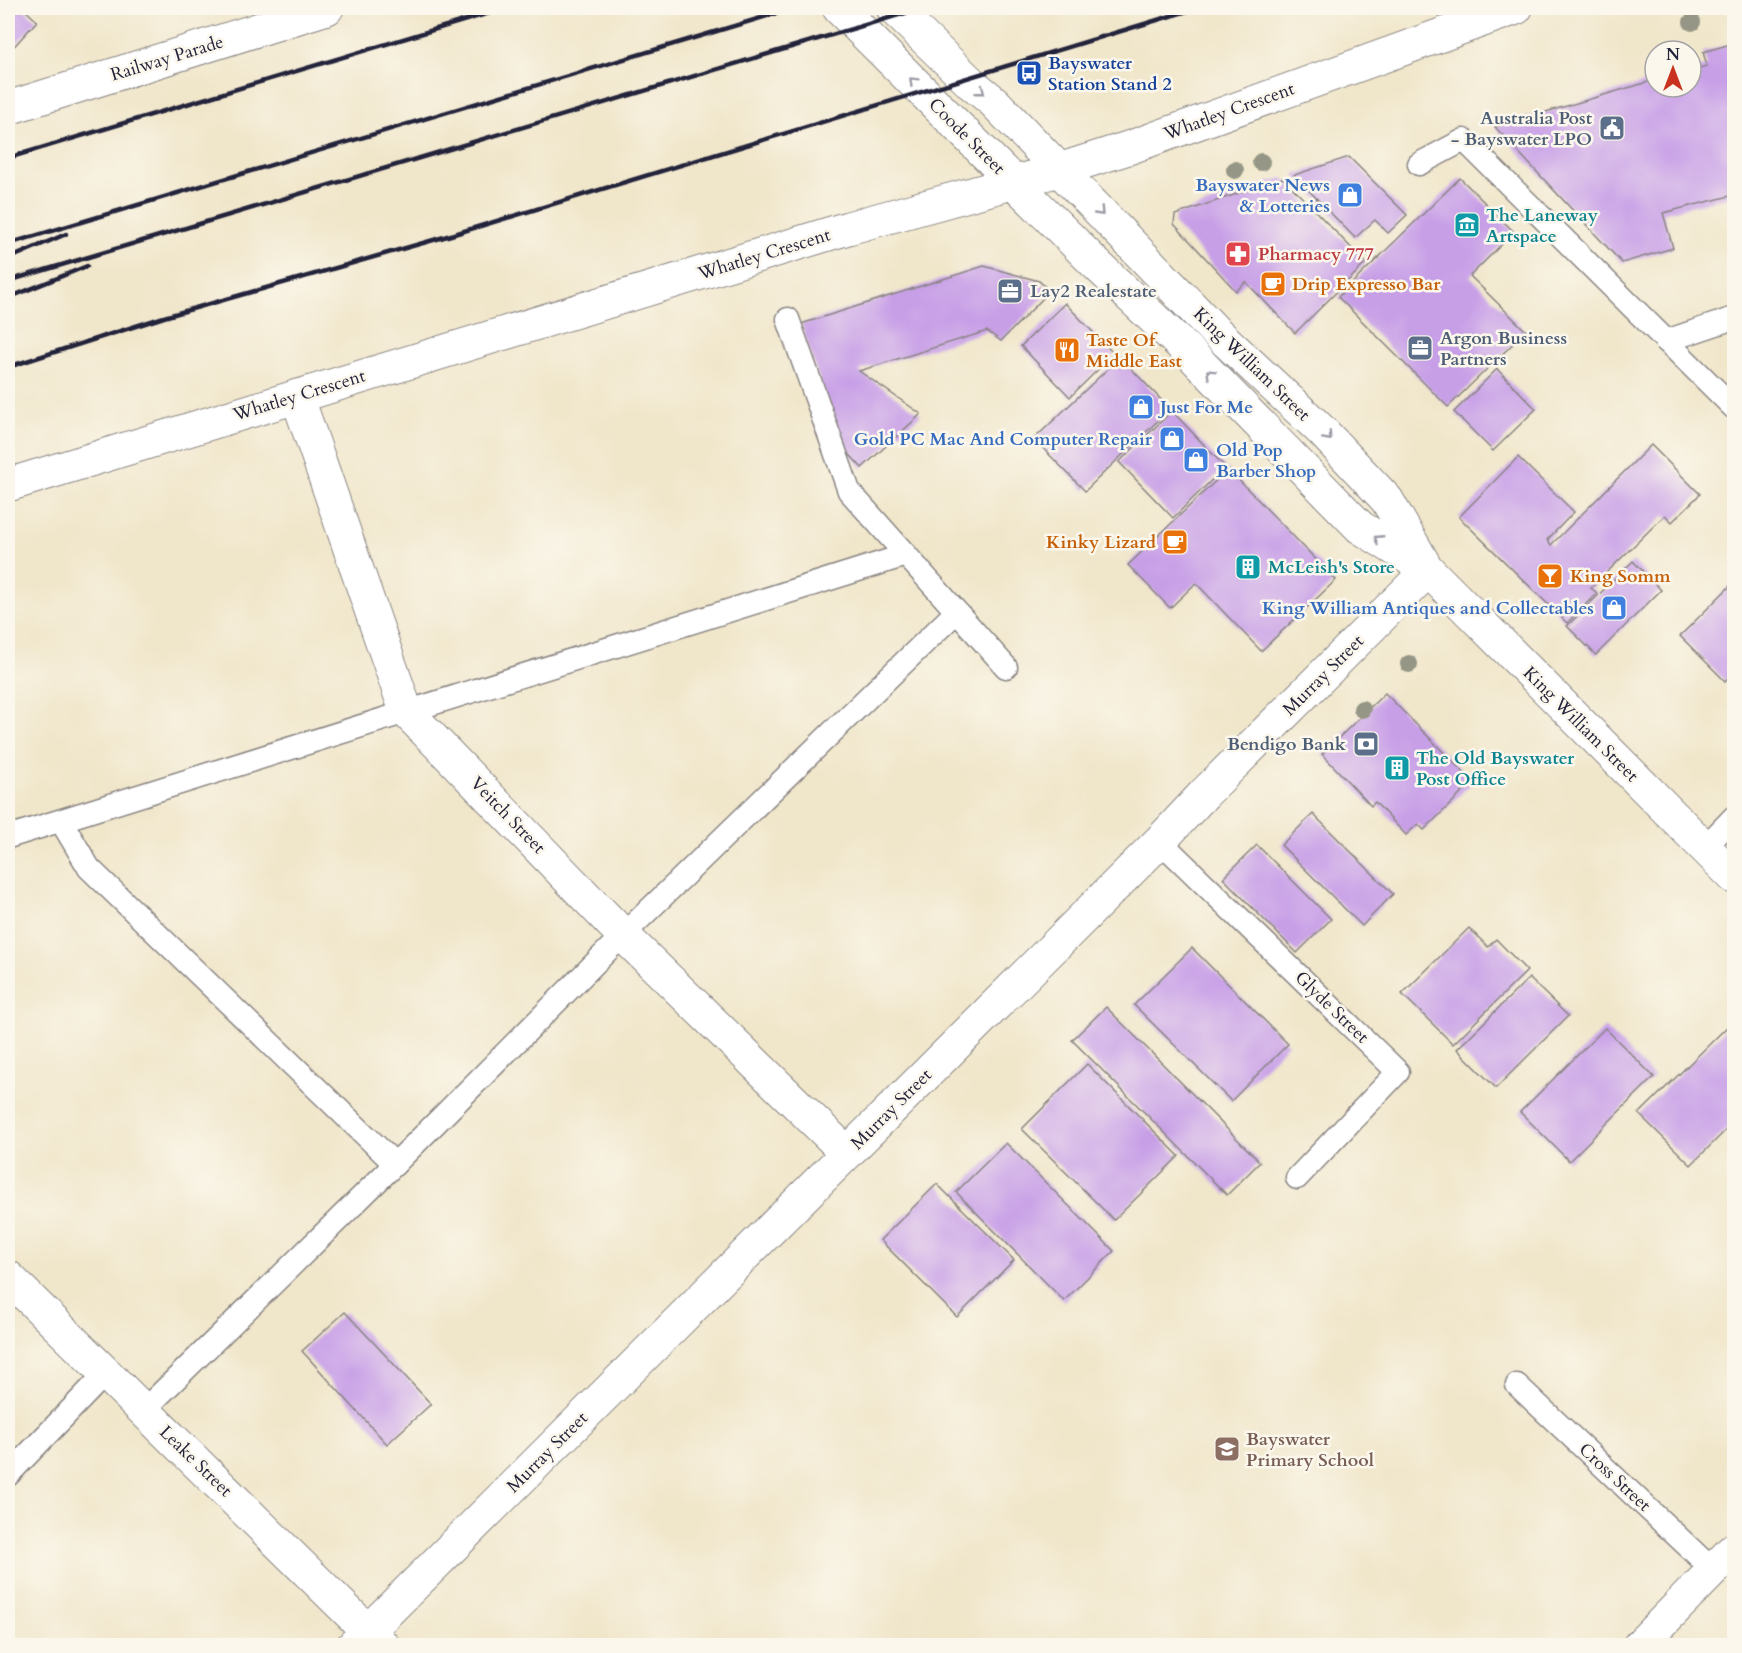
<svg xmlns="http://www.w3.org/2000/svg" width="1742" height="1653" viewBox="0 0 1742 1653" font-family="Cardo,serif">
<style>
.building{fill:#c79fe7}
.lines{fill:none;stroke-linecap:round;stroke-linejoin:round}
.service-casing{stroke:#898482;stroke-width:25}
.minor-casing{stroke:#898482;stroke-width:35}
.primary-casing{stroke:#898482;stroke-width:35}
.service{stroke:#fff;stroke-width:22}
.minor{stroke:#fff;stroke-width:33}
.primary{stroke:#fff;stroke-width:33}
.rail{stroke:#22223b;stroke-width:4.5}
.tree{fill:#959685}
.oneway{stroke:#9c9ca7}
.labels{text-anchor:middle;stroke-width:5;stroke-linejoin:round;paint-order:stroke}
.street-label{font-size:18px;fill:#22223b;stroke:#fbf7ec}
.transit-label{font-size:18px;font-weight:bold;fill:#164399;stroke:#fbf7ec;text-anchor:start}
.service-label{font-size:18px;font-weight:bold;fill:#4e5e75;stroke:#fbf7ec;text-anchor:end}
.shop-label{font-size:18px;font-weight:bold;fill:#366cbe;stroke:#fbf7ec;text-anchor:end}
.culture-label{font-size:18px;font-weight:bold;fill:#0d838f;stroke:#fbf7ec;text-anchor:start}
.health-label{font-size:18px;font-weight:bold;fill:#be3a42;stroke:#fbf7ec;text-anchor:start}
.food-label{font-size:18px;font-weight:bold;fill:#c56008;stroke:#fbf7ec;text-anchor:start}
.education-label{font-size:18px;font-weight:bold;fill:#785e54;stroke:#fbf7ec;text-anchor:start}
</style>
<rect width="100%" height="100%" fill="#fbf7ec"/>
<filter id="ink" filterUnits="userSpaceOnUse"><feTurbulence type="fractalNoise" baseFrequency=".0167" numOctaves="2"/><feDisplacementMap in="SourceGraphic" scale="12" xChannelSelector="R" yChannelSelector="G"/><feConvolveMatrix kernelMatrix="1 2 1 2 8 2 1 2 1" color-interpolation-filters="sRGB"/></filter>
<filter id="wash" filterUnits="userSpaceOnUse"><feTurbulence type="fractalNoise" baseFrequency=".008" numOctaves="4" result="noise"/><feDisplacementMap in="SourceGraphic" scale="24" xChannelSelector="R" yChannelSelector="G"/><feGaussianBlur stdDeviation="1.35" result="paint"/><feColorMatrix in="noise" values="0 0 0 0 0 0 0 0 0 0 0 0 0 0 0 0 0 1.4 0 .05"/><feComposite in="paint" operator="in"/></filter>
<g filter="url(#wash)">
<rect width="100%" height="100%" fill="#f0e6ca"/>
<g id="blocks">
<g class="building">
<path d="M 8,8 L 23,8 L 37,21 L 8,53 Z"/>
<path d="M 1734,43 L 1734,195 L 1663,213 L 1673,248 L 1622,263 L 1495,127 L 1655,80 L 1655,87 L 1691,87 L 1691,70 L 1707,66 L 1703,52 Z"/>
<path d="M 1349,157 L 1407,215 L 1388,233 L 1375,220 L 1355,238 L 1294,175 Z"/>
<path d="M 1283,178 L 1366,263 L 1295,333 L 1246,282 L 1236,291 L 1174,224 L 1175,215 Z"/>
<path d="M 1460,178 L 1514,232 L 1470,276 L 1526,331 L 1448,407 L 1338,297 Z"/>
<path d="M 984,266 L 1039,281 L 1050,291 L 1001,341 L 987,331 L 859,371 L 921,414 L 862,468 L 840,444 L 801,324 Z"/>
<path d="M 1065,303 L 1114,354 L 1070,397 L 1021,346 Z"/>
<path d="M 1120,357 L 1170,409 L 1085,491 L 1034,439 Z"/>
<path d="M 1497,369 L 1536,409 L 1493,451 L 1454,412 Z"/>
<path d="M 1172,411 L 1225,467 L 1173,518 L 1119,462 Z"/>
<path d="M 1651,445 L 1700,494 L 1672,522 L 1665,515 L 1591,588 L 1597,593 L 1567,623 L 1459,517 L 1518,457 L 1574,512 L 1547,540 L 1551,545 Z"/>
<path d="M 1228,469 L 1336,580 L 1261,651 L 1196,583 L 1170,608 L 1128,565 Z"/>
<path d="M 1633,561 L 1661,590 L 1596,655 L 1567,626 Z"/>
<path d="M 1734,582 L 1734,672 L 1725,681 L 1680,636 Z"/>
<path d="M 1385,693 L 1473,782 L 1424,830 L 1418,824 L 1406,835 L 1375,802 L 1371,806 L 1322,754 Z"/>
<path d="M 1313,814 L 1393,894 L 1362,926 L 1281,845 Z"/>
<path d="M 1257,845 L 1331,919 L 1297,953 L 1223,878 Z"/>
<path d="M 1469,928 L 1488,947 L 1496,939 L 1527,971 L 1453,1044 L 1402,994 Z"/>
<path d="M 1192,948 L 1288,1044 L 1231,1101 L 1134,1005 Z"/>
<path d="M 1529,978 L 1568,1016 L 1496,1088 L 1457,1049 Z"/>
<path d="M 1106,1007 L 1260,1162 L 1227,1195 L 1072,1040 Z"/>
<path d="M 1734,1020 L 1734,1122 L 1691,1165 L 1639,1114 Z"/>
<path d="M 1605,1028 L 1654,1077 L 1569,1161 L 1520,1112 Z"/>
<path d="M 1087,1064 L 1179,1156 L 1114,1220 L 1022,1129 Z"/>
<path d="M 1006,1143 L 1114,1251 L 1064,1301 L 956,1192 Z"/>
<path d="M 937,1184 L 1014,1260 L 957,1317 L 880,1240 Z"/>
<path d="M 345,1312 L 431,1404 L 387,1444 L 302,1351 Z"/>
</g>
</g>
</g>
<g filter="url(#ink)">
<use href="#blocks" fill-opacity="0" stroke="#898482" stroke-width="1.5"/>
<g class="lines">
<g class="service-casing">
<g id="service">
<path d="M 1419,164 L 1464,140 L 1734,408"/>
<path d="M 788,319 L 849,491 L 1006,667"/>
<path d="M 1666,341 L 1734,318"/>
<path d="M 61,821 L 89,868 L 395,1164"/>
<path d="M 8,837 L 906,555"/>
<path d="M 1160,841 L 1398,1072 L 1297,1178"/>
<path d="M 1705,847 L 1734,817"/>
<path d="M 1517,1385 L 1713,1570"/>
<path d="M 144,1410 L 395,1164 L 623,935 L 956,612"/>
<path d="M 8,1475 L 106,1373"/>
</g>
</g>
<g class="minor-casing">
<g id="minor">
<path d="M 8,108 L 327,8"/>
<path d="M 297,396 L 406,711 L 623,935 L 847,1153"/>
<path d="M 8,1277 L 383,1646"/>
<path d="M 353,1646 L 1160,841 L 1204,794 L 1428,570"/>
<path d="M 1639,1646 L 1734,1549"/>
</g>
</g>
<g class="primary-casing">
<g id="primary">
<path d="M 839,8 L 1095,263 L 1190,353 L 1360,527 L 1428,570 L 1734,877"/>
<path d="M 893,8 L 972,84 L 994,102 L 1214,330 L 1322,431 L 1387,500 L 1424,564"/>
<path d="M 8,485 L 848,228 L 1059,170 L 1131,147 L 1516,8"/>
</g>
</g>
<use href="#service" class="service"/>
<use href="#minor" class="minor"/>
<use href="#primary" class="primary"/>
<g class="rail">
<path d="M 8,158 L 506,8"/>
<path d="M 8,244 L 794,8"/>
<path d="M 8,259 L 66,234"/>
<path d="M 8,281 L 922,8"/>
<path d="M 8,298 L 87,266"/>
<path d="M 8,367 L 164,317 L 451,235 L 1197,8"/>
</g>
</g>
<g class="tree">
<circle cx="1692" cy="22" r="9"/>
<circle cx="1261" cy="162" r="9"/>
<circle cx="1235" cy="170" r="9"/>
<circle cx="1409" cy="664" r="9"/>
<circle cx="1362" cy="709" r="9"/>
</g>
<defs><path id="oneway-chevron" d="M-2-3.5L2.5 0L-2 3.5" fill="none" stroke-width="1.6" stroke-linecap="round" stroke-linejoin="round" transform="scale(1.5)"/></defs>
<g class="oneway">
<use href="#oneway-chevron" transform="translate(913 81) rotate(-135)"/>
<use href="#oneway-chevron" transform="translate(981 91) rotate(38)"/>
<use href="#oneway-chevron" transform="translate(1100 212) rotate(46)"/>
<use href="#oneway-chevron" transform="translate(1210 373) rotate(-135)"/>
<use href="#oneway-chevron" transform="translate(1328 437) rotate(47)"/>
<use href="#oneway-chevron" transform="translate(1378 539) rotate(-147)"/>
</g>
</g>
<defs>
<g id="bus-square" transform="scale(1.35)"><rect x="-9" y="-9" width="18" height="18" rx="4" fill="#1a4fb4" stroke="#fbf7ec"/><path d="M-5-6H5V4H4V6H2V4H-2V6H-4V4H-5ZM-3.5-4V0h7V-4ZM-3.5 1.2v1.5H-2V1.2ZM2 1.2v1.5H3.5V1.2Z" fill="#fff"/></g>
<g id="civic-square" transform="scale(1.35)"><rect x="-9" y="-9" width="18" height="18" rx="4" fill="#5c6f8a" stroke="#fbf7ec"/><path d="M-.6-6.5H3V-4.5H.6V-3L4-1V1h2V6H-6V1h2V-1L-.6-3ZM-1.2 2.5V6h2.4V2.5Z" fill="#fff"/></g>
<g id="shop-square" transform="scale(1.35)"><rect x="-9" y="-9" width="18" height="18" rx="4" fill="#3f7fe0" stroke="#fbf7ec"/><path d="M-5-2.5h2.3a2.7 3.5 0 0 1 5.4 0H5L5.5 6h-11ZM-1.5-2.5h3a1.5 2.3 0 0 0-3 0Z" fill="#fff"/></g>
<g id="museum-square" transform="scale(1.35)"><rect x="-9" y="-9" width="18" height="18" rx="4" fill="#0f9aa8" stroke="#fbf7ec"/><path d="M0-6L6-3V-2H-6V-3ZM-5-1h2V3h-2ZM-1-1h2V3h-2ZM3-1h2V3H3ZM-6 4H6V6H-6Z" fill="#fff"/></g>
<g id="pharmacy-square" transform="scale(1.35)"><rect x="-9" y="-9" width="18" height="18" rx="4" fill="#e0444e" stroke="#fbf7ec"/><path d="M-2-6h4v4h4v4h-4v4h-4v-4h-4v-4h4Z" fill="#fff"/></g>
<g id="cafe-square" transform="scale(1.35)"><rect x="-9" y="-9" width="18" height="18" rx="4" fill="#e8710a" stroke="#fbf7ec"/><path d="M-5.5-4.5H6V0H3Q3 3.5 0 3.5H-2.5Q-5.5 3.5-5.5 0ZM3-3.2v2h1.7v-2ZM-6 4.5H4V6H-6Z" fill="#fff"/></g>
<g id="office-square" transform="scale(1.35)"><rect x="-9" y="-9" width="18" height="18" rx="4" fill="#5c6f8a" stroke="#fbf7ec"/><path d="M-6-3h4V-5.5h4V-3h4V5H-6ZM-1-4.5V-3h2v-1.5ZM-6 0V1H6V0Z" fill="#fff"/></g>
<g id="restaurant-square" transform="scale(1.35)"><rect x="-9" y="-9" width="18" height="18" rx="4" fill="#e8710a" stroke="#fbf7ec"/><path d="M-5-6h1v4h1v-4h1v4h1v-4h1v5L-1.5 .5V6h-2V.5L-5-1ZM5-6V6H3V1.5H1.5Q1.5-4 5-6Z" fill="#fff"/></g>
<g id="building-square" transform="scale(1.35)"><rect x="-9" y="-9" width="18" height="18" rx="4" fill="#0f9aa8" stroke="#fbf7ec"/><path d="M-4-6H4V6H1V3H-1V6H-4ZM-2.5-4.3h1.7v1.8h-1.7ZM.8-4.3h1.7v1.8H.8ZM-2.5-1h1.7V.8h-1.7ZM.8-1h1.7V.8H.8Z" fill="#fff"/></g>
<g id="bar-square" transform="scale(1.35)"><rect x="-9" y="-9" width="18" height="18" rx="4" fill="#e8710a" stroke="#fbf7ec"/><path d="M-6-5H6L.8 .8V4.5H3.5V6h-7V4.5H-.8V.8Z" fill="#fff"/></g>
<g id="bank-square" transform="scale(1.35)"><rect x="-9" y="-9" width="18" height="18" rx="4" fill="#5c6f8a" stroke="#fbf7ec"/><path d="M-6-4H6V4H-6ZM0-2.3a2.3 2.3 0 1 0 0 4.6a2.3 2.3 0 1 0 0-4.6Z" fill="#fff"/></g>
<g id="school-square" transform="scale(1.35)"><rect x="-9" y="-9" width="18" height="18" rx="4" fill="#8d6e63" stroke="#fbf7ec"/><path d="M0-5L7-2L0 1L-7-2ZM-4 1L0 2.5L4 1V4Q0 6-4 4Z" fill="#fff"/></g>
</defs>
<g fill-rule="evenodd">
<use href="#bus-square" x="1029" y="73"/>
<use href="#civic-square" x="1612" y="128"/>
<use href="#shop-square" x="1350" y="195"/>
<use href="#museum-square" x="1467" y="225"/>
<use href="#pharmacy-square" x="1238" y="254"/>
<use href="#cafe-square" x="1273" y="284"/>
<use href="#office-square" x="1010" y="291"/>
<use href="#office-square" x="1420" y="348"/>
<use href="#restaurant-square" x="1067" y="350"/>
<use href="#shop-square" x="1141" y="407"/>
<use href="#shop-square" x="1172" y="439"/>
<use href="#shop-square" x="1196" y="460"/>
<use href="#cafe-square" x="1175" y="542"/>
<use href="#building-square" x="1248" y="567"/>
<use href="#bar-square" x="1550" y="576"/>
<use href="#shop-square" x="1614" y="608"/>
<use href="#bank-square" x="1366" y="744"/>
<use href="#building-square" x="1397" y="768"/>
<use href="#school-square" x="1227" y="1449"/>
</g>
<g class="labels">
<g class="street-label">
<text transform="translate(167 58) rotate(-17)" y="6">Railway Parade</text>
<text transform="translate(1229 111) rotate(-20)" y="6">Whatley Crescent</text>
<text transform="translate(967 136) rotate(45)" y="6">Coode Street</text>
<text transform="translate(764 254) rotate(-17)" y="6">Whatley Crescent</text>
<text transform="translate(1252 364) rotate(44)" y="6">King William Street</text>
<text transform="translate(299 395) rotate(-17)" y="6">Whatley Crescent</text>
<text transform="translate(1323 675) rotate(-45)" y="6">Murray Street</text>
<text transform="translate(1581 724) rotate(45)" y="6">King William Street</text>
<text transform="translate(508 815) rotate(46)" y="6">Veitch Street</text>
<text transform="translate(1332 1007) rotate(44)" y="6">Glyde Street</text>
<text transform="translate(891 1109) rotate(-45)" y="6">Murray Street</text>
<text transform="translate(547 1452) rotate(-45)" y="6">Murray Street</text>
<text transform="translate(196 1461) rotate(44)" y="6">Leake Street</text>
<text transform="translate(1615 1477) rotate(43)" y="6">Cross Street</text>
</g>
<g class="transit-label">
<text x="1048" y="69">Bayswater<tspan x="1048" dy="21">Station Stand 2</tspan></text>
</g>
<g class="service-label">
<text x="1592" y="124">Australia Post<tspan x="1592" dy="21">- Bayswater LPO</tspan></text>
<text x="1030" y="297" text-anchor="start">Lay2 Realestate</text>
<text x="1440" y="344" text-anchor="start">Argon Business<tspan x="1440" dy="21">Partners</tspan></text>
<text x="1346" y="750">Bendigo Bank</text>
</g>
<g class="shop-label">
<text x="1330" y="191">Bayswater News<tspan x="1330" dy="21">&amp; Lotteries</tspan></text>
<text x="1160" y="413" text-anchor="start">Just For Me</text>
<text x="1152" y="445">Gold PC Mac And Computer Repair</text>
<text x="1216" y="456" text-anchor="start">Old Pop<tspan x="1216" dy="21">Barber Shop</tspan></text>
<text x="1594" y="614">King William Antiques and Collectables</text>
</g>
<g class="culture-label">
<text x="1486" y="221">The Laneway<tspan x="1486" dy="21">Artspace</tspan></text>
<text x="1268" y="573">McLeish's Store</text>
<text x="1416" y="764">The Old Bayswater<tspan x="1416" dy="21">Post Office</tspan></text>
</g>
<g class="health-label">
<text x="1258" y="260">Pharmacy 777</text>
</g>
<g class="food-label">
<text x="1292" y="290">Drip Expresso Bar</text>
<text x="1086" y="346">Taste Of<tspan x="1086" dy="21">Middle East</tspan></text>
<text x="1156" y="548" text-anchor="end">Kinky Lizard</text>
<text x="1570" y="582">King Somm</text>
</g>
<g class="education-label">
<text x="1246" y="1445">Bayswater<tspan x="1246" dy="21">Primary School</tspan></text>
</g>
</g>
<rect width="1742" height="1653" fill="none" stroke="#fbf7ec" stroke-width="30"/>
<g transform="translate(1673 69)"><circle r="28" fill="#fbf7ec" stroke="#a4a2a5" stroke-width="1.5"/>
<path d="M0-4.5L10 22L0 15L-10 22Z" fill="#c8321e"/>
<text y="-9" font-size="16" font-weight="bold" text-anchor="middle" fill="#22223b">N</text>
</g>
</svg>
